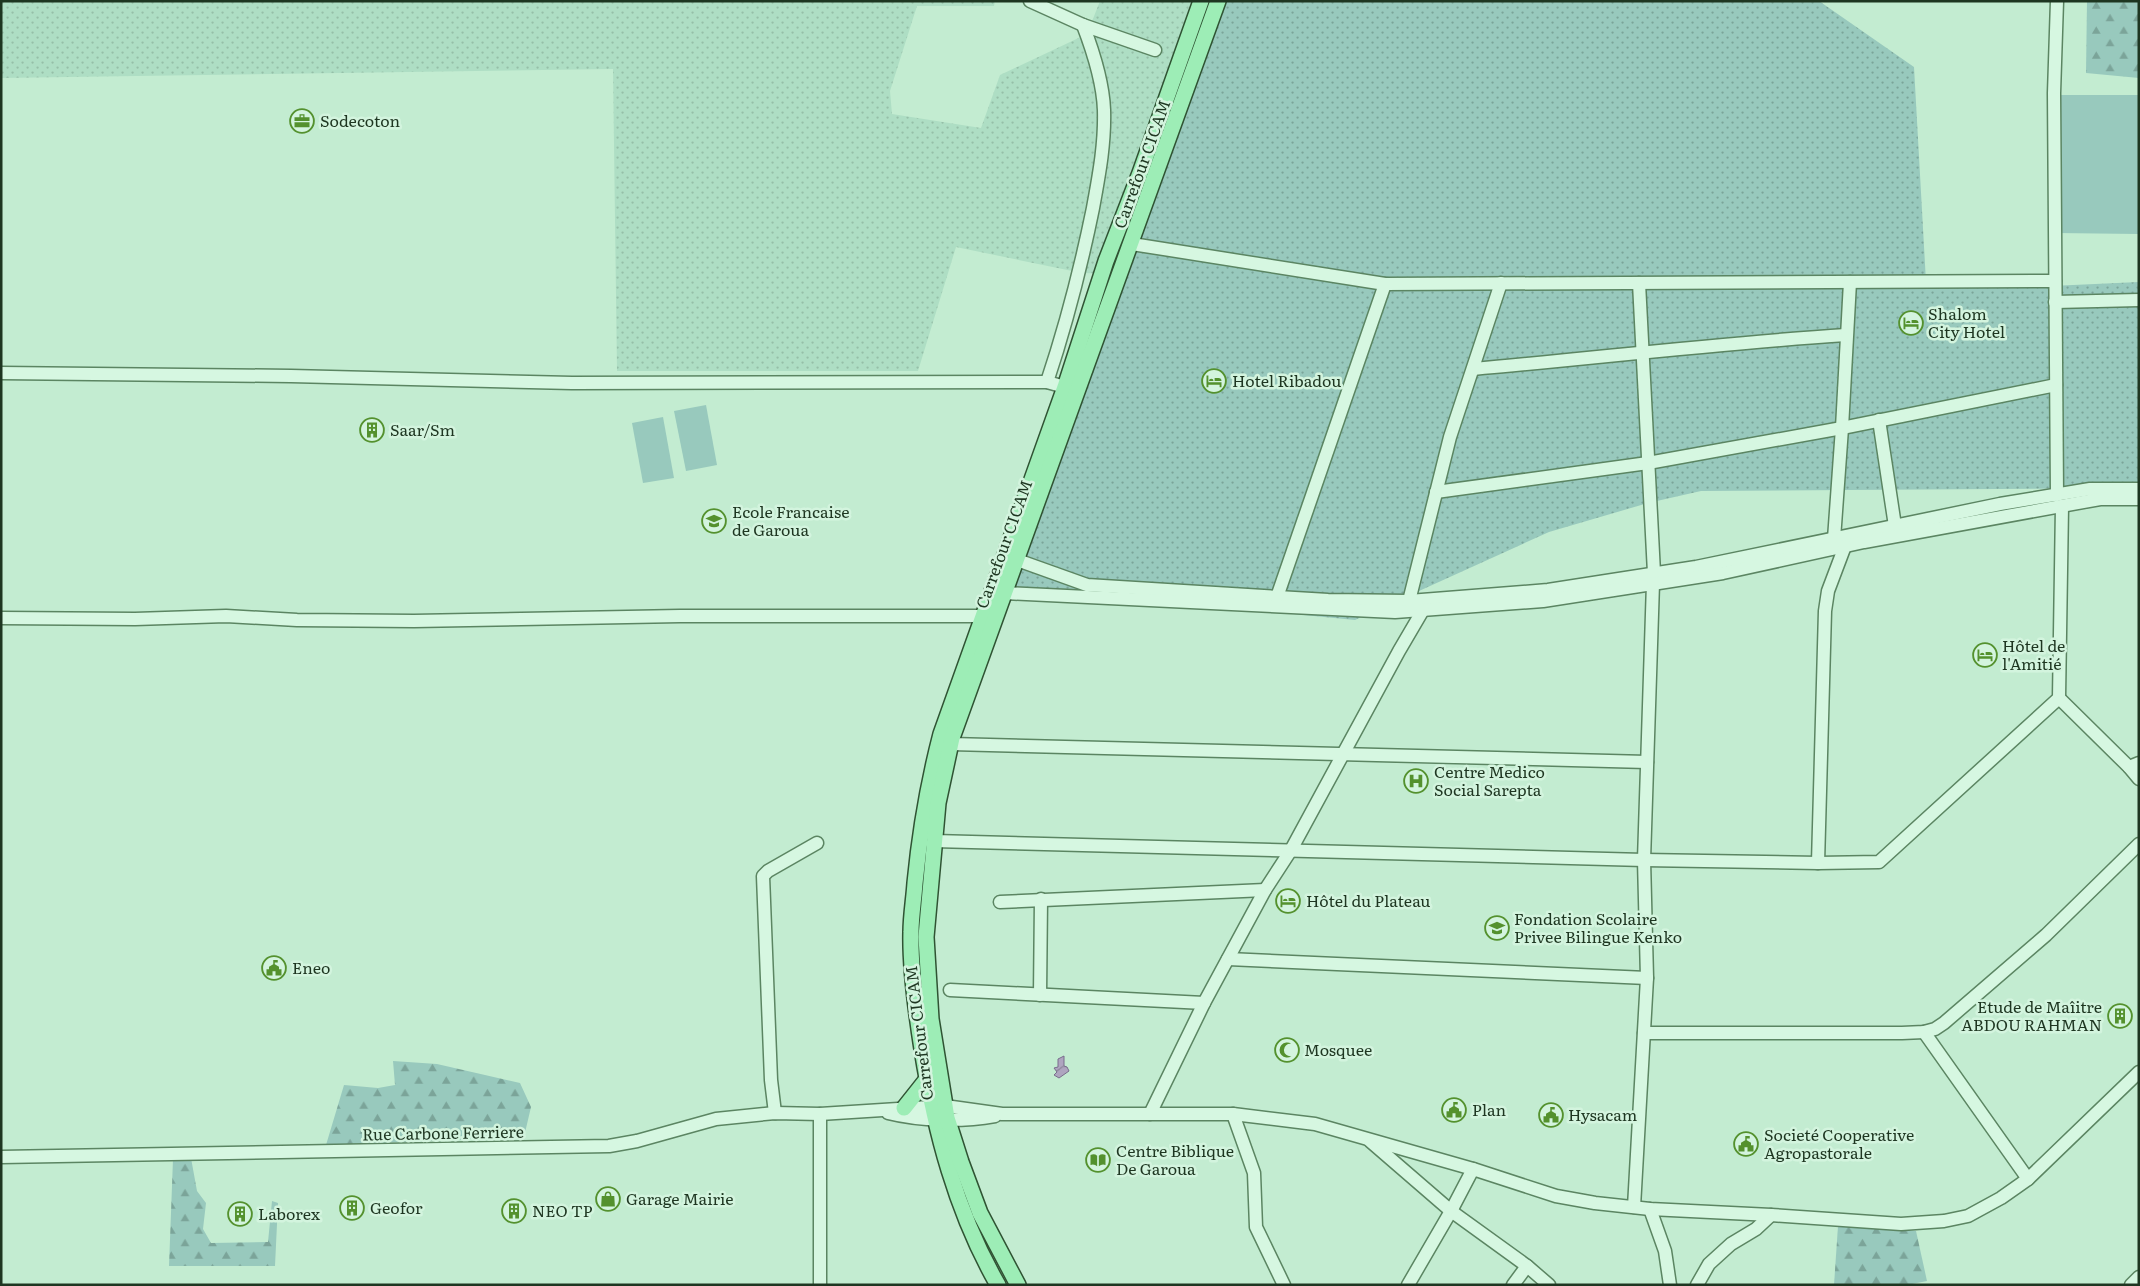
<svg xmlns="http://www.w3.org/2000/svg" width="2140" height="1286" viewBox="0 0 2140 1286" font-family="Literata,serif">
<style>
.farmland{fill:url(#farmland-dots)}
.grass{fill:url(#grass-dots)}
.forest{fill:url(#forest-firs)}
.green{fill:#98c9bd}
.water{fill:url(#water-waves);stroke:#796d8c}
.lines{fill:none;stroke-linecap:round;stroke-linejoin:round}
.minor-casing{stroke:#5b8562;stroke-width:15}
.major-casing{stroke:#2f5333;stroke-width:18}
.minor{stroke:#d6f7e1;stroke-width:12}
.major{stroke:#9dedb6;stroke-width:15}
.labels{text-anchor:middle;stroke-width:5;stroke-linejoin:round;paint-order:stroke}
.poi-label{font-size:16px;fill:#1e3621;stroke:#d3f4de;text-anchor:start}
.street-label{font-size:16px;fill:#1e3621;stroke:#d3f4de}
</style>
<defs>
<pattern id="farmland-dots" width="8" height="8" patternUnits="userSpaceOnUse" patternTransform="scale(1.25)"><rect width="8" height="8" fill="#aedec4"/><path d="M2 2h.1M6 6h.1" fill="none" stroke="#95bfa8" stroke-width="1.8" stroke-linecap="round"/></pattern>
<pattern id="grass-dots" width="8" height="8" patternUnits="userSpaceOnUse" patternTransform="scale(1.25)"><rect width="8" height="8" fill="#98c9bd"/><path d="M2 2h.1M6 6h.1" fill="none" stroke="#7ba499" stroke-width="1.8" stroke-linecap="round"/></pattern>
<pattern id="forest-firs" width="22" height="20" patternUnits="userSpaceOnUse" patternTransform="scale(1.25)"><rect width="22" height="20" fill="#98c9bd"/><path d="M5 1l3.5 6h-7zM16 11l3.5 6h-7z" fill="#7ba499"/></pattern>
<pattern id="water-waves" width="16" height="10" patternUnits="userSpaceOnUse" patternTransform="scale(1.25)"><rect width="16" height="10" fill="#aea5bf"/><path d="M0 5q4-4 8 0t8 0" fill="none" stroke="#8d879b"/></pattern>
</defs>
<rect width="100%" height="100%" fill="#c3ecd1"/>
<path class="farmland" d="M 1,1 L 995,1 L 994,6 L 917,6 L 890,91 L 892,114 L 981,128 L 1000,75 L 1087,34 L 1100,1 L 1214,1 L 1115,274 L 1082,273 L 956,247 L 918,371 L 617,371 L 613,69 L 1,78 Z"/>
<path class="grass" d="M 1214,1 L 1819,1 L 1914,67 L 1926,282 L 2051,286 L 2139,282 L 2139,488 L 1701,491 L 1648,503 L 1549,532 L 1355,620 L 1172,602 L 1011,598 L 1035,502 Z"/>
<g class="forest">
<path d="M 2087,1 L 2139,1 L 2139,78 L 2086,73 Z"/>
<path d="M 393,1061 L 437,1064 L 520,1083 L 531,1107 L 524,1137 L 326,1145 L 344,1085 L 378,1088 L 395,1085 Z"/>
<path d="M 191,1158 L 197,1191 L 206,1203 L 203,1229 L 211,1243 L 268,1242 L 272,1201 L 278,1203 L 275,1266 L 169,1266 L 173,1159 Z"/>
<path d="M 1838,1226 L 1916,1231 L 1927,1281 L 1907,1285 L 1834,1285 Z"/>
</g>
<g class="green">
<path d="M 2057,95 L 2139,95 L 2138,234 L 2056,233 Z"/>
<path d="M 706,405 L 717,465 L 686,471 L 674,411 Z"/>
<path d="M 663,417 L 674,478 L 643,483 L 632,423 Z"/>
</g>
<path class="water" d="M 1064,1056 L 1064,1066 L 1067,1067 L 1069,1071 L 1059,1078 L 1054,1075 L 1057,1072 L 1054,1068 L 1058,1067 L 1058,1059 Z"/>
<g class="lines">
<g class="minor-casing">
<g id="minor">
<path d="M 1030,1 L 1083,25 L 1155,50"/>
<path d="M 1132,244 L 1385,284 L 2055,281"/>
<path d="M 1639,283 L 1654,573"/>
<path d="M 2055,302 L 2139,300"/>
<path d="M 1473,369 C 1597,358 1722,343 1846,335"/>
<path d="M 1,373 L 291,376 L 572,383 L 1047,382 L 1065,387"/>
<path d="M 1047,382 C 1066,325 1081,267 1093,208 C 1099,175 1105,144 1104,110 C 1103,82 1093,51 1083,25"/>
<path d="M 1879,420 L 1895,526"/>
<path d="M 1436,492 L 1648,463 L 1842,428 L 2056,385"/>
<path d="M 2057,495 L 2054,93 L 2057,1"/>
<path d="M 1834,539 L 1842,428 L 1850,282"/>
<path d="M 1017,560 L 1087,585 L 1328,600 L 1409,601 L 1548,590 L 1696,567 L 2000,504 L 2090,489 L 2139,489"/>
<path d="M 1005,593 L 1395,612 L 1543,601 L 1723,573 L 1864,542 L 2100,499 L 2139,499"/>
<path d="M 1277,597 L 1385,284"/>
<path d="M 1409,601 L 1450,437 L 1501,283"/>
<path d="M 1,618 L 135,619 L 226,616 L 297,620 L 414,621 L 680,616 L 984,616"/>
<path d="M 2059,698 L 2129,767 L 2139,763"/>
<path d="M 951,744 L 1647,762"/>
<path d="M 2129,767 L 2139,779"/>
<path d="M 934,841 L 1644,860 L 1818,863 L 1879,862 L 2059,698 L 2062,506"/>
<path d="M 1818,863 L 1825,611 L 1828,591 L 1845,546"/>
<path d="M 1000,902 L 1265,890"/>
<path d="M 1228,959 L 1647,978"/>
<path d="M 950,990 L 1204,1003"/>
<path d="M 1040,995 L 1041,899"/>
<path d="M 1924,1032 L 2028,1179"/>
<path d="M 1644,1033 L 1902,1033 L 1924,1032 L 1935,1029 L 1944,1023 L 2046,935 L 2139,844"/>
<path d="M 775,1113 L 771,1080 L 763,876 L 768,871 L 817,843"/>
<path d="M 888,1113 C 920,1121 962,1122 995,1116"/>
<path d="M 820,1114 L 820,1285"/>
<path d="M 1150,1114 L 1204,1003 L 1265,890 L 1291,850 L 1399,651 L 1423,610"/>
<path d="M 1233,1114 L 1254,1173 L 1256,1227 L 1284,1285"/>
<path d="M 1370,1141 L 1451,1211 L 1527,1266 L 1549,1285"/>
<path d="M 1,1157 L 609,1146 L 637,1141 L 716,1119 L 775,1113 L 820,1114 L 945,1106 L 1002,1114 L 1233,1114 L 1315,1124 L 1473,1169 L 1556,1196 L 1595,1203 L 1650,1209 L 1771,1215 L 1901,1224 L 1944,1221 L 1968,1216 L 2001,1198 L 2028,1179 L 2139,1072"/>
<path d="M 1634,1207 L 1647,978 L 1644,860 L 1653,583"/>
<path d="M 1650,1209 L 1665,1251 L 1670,1285"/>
<path d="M 1408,1285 L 1451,1211 L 1473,1169"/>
<path d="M 1513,1285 L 1527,1266"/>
<path d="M 1697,1285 L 1709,1264 L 1731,1244 L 1756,1229 L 1771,1215"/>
<path d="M 2131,1285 L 2139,1277"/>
</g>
</g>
<g class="major-casing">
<g id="major">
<path d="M 904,1108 L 927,1079"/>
<path d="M 998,1285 C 956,1212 935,1131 922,1049 C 916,1011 910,969 911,932 C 911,916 914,899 915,883 C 920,831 928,784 941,734 L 1065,387 L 1106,261 L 1140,173 L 1201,1"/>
<path d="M 1018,1285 L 980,1213 L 961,1162 L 947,1118 L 931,1019 L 926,937 L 938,803 L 952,738 L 1218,1"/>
</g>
</g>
<use href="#minor" class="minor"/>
<use href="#major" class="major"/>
</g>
<defs>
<g id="office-ring" transform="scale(1.25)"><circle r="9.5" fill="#d3f4de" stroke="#54912e" stroke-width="1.5"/><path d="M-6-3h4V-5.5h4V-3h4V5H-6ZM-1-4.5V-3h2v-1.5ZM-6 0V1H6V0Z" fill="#54912e"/></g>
<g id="hotel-ring" transform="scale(1.25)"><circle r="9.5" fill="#d3f4de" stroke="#54912e" stroke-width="1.5"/><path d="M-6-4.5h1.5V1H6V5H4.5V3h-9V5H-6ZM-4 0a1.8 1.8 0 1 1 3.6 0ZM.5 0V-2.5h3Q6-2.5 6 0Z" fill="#54912e"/></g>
<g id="building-ring" transform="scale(1.25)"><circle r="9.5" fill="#d3f4de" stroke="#54912e" stroke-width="1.5"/><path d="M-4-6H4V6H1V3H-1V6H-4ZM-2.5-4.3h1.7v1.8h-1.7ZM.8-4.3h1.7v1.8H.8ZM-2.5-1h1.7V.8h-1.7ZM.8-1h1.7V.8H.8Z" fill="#54912e"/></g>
<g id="school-ring" transform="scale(1.25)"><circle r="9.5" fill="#d3f4de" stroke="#54912e" stroke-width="1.5"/><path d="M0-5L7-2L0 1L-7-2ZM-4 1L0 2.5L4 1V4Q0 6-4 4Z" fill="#54912e"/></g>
<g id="hospital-ring" transform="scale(1.25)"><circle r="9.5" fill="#d3f4de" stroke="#54912e" stroke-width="1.5"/><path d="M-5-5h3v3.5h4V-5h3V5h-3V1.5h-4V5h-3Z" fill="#54912e"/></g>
<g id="civic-ring" transform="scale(1.25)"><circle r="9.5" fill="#d3f4de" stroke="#54912e" stroke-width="1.5"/><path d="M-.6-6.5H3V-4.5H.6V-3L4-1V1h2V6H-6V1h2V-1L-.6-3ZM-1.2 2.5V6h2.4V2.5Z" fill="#54912e"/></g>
<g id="mosque-ring" transform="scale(1.25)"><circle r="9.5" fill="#d3f4de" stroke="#54912e" stroke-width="1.5"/><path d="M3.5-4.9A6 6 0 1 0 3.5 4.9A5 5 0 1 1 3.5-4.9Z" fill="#54912e"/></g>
<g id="library-ring" transform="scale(1.25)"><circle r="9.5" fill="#d3f4de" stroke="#54912e" stroke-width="1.5"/><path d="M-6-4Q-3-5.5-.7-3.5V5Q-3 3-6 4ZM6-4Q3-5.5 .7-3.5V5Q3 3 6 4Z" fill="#54912e"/></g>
<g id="shop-ring" transform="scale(1.25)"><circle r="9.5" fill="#d3f4de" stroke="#54912e" stroke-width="1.5"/><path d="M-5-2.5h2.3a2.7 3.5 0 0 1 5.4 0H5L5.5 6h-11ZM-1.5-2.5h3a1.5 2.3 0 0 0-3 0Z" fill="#54912e"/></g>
</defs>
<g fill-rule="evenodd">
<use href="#office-ring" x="302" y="121"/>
<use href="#hotel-ring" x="1911" y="323"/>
<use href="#hotel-ring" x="1214" y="381"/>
<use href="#building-ring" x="372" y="430"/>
<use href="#school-ring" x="714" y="521"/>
<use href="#hotel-ring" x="1985" y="655"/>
<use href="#hospital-ring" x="1416" y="781"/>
<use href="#hotel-ring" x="1288" y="901"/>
<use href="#school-ring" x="1497" y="928"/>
<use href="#civic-ring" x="274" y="968"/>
<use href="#building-ring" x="2120" y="1016"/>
<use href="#mosque-ring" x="1287" y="1050"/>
<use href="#civic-ring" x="1454" y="1110"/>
<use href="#civic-ring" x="1551" y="1115"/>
<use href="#civic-ring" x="1746" y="1144"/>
<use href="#library-ring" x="1098" y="1160"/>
<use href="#shop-ring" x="608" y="1199"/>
<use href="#building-ring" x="352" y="1208"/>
<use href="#building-ring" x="514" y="1211"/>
<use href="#building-ring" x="240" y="1214"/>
</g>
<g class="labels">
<g class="poi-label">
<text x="320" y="127">Sodecoton</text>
<text x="1928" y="320">Shalom<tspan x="1928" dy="18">City Hotel</tspan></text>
<text x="1232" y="387">Hotel Ribadou</text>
<text x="390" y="436">Saar/Sm</text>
<text x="732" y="518">Ecole Francaise<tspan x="732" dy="18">de Garoua</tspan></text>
<text x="2002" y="652">Hôtel de<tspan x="2002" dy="18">l'Amitié</tspan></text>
<text x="1434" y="778">Centre Medico<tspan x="1434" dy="18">Social Sarepta</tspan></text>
<text x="1306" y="907">Hôtel du Plateau</text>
<text x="1514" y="925">Fondation Scolaire<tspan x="1514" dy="18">Privee Bilingue Kenko</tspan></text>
<text x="292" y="974">Eneo</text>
<text x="2102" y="1013" text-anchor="end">Etude de Maîitre<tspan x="2102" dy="18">ABDOU RAHMAN</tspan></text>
<text x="1304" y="1056">Mosquee</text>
<text x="1472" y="1116">Plan</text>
<text x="1568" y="1121">Hysacam</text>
<text x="1764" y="1141">Societé Cooperative<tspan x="1764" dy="18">Agropastorale</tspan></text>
<text x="1116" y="1157">Centre Biblique<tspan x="1116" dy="18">De Garoua</tspan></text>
<text x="626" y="1205">Garage Mairie</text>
<text x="370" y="1214">Geofor</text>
<text x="532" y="1217">NEO TP</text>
<text x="258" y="1220">Laborex</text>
</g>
<g class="street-label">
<text transform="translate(1142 164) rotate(-70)" y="6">Carrefour CICAM</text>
<text transform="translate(1004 544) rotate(-70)" y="6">Carrefour CICAM</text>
<text transform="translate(919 1033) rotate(-97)" y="6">Carrefour CICAM</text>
<text transform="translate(443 1133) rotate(-1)" y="6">Rue Carbone Ferriere</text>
</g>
</g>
<rect width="2140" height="1286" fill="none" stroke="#1e3621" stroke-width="5"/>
</svg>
